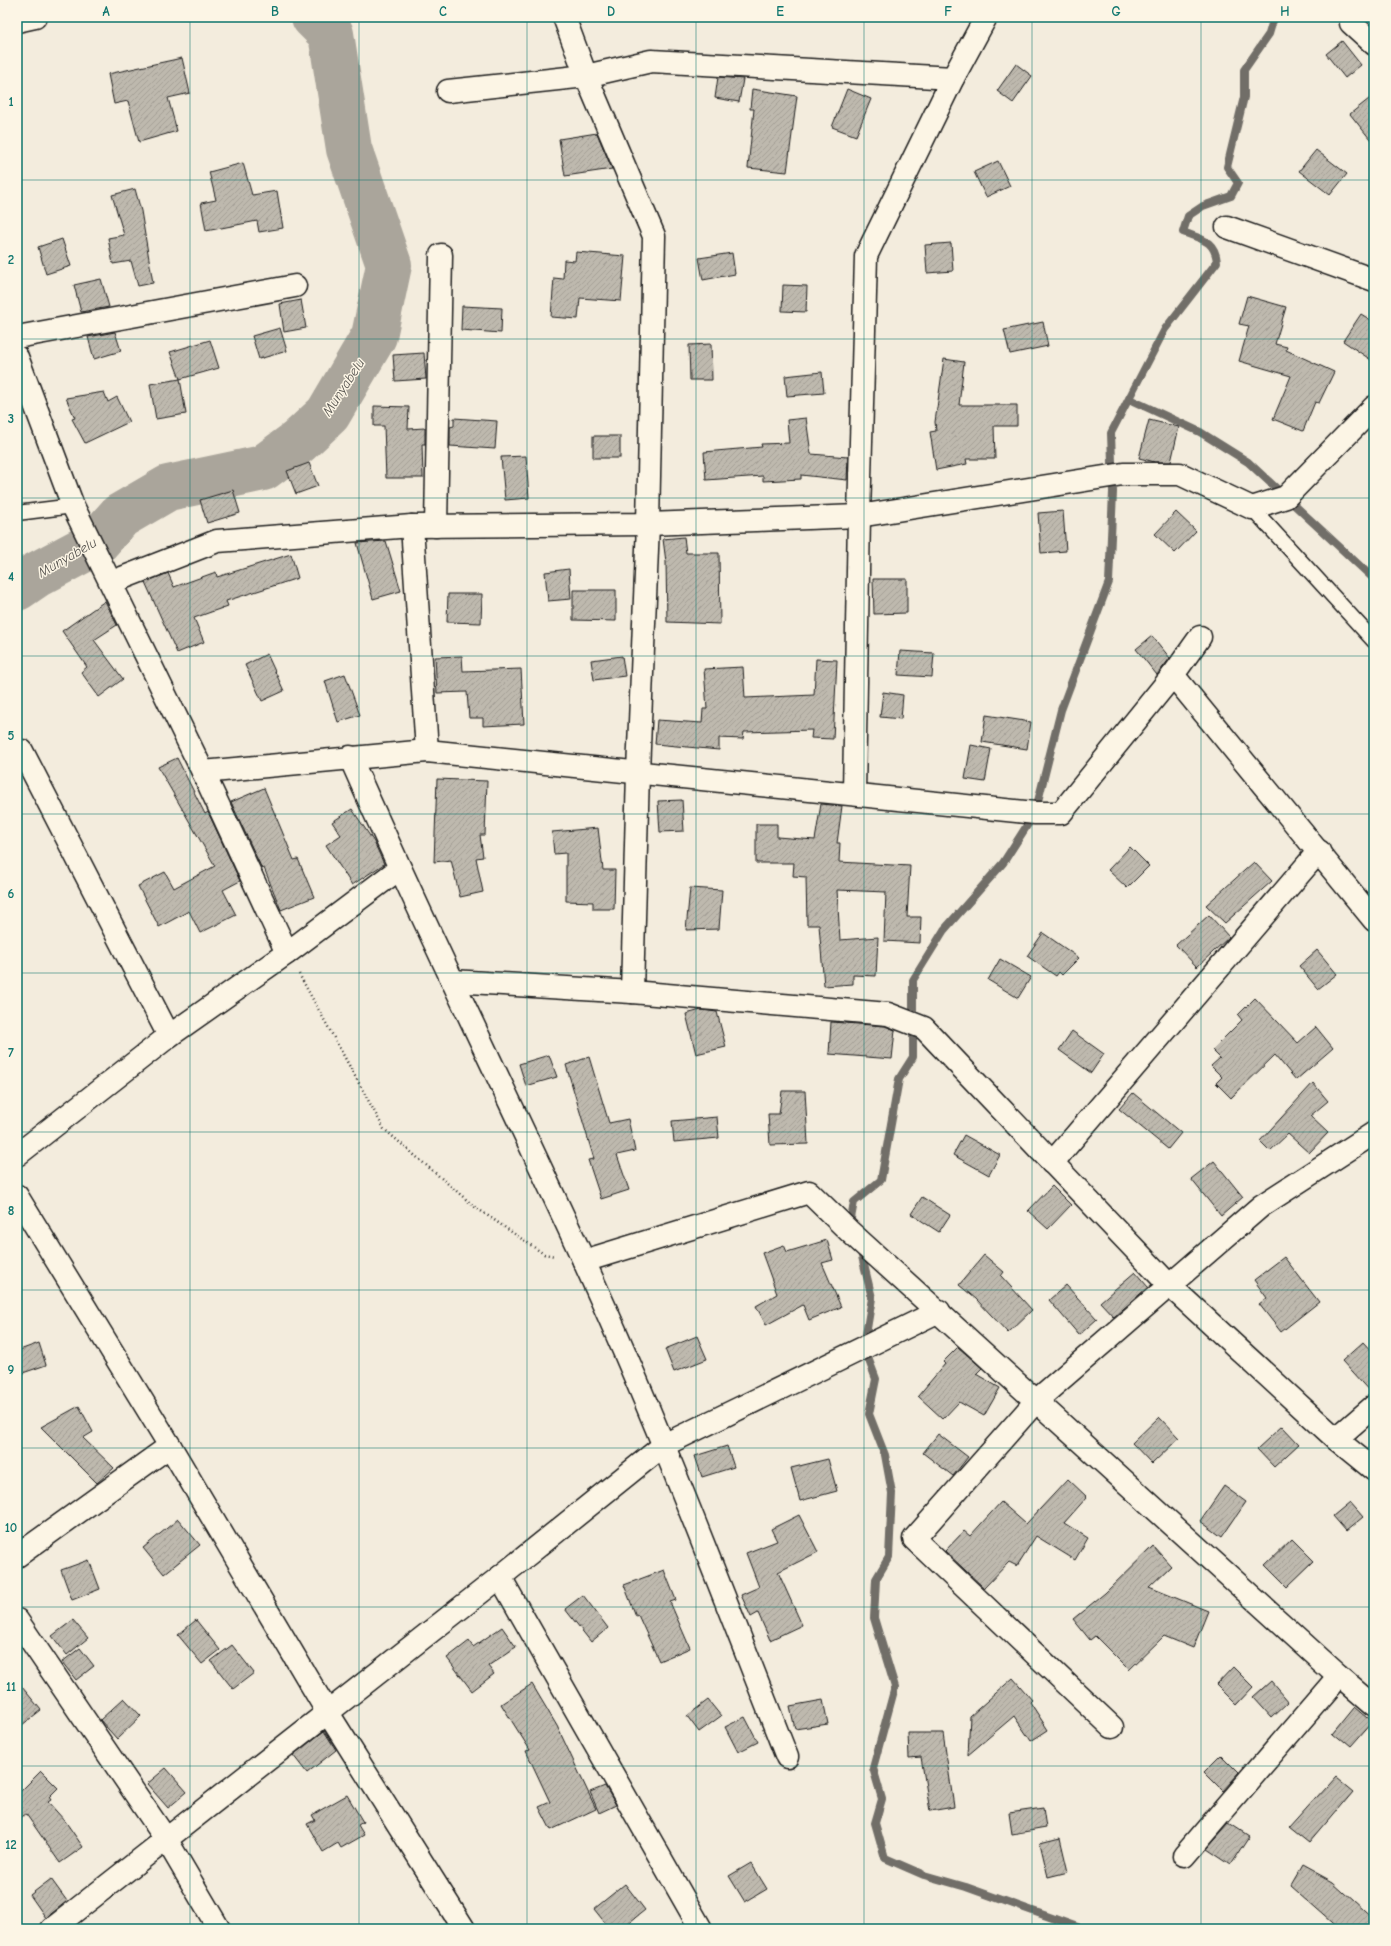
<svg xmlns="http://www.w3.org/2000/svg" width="1391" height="1946" viewBox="0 0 1391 1946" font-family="'Comic Neue',sans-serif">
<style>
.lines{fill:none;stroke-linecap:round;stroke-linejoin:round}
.stream{stroke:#716e68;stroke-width:8}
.river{stroke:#aaa59b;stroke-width:46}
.building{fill:url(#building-hatch);stroke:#1c1c1c}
.lane-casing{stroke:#1c1c1c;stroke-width:17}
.street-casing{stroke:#1c1c1c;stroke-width:25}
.path{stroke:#1c1c1c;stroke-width:2.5;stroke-dasharray:1 3;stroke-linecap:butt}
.lane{stroke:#fcf5e5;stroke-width:14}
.street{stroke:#fcf5e5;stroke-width:22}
.grid{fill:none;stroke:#0f766e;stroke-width:1;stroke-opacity:0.55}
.labels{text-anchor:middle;stroke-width:3;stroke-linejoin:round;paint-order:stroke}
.water-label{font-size:14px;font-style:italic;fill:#55534f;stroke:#fcf5e5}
.neatline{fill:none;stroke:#0f766e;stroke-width:1.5}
.grid-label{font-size:13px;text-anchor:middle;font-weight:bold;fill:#0f766e}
</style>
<defs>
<pattern id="building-hatch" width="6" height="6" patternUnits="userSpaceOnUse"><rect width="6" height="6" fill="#beb9ae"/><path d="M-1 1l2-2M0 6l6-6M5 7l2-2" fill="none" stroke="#a39e95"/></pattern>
</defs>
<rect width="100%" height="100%" fill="#f3ecdd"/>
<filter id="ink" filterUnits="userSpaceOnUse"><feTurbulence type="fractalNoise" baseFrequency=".025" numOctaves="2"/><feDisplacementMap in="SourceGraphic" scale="8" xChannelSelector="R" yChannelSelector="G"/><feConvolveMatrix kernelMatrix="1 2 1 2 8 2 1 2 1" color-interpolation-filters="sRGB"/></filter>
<g filter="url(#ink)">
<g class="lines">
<g class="stream">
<path d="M 1129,399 L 1200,432 L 1248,462 L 1374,579"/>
<path d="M 849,1229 L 854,1202 L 881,1180 L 899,1079 L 913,1057 L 913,980 L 944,930 L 1003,863 L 1035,813 L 1061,710 L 1109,582 L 1113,492 L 1111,433 L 1165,329 L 1217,262 C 1215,240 1201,239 1183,232 L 1188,216 L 1203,206 L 1231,196 L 1238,183 L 1227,167 L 1244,97 L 1244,70 L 1269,34 L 1274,17"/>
<path d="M 860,1248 L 872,1298 L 864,1347 L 876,1379 L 869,1414 L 885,1455 L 892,1493 L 889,1557 L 876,1579 L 874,1618 L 895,1687 L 873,1768 L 882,1799 L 875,1823 L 885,1858 L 924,1875 L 966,1887 L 1083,1929"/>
</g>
<path class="river" d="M 17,588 L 36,575 L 96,543 L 120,516 L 168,488 L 263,468 L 298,442 L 328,414 L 374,336 L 389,265 L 349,149 L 331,34 L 314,17"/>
</g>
<g class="building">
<path d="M 1342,41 L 1361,65 L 1345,78 L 1326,54 Z"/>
<path d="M 182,58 L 190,93 L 168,98 L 177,131 L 139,142 L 128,101 L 114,104 L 108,74 Z"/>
<path d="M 1016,64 L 1032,76 L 1013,103 L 997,91 Z"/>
<path d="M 718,77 L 743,79 L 739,102 L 715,98 Z"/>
<path d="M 752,89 L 797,96 L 787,172 L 748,168 L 754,109 L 750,109 Z"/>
<path d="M 847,89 L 871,99 L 856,136 L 832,127 Z"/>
<path d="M 1374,95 L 1374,144 L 1350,114 Z"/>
<path d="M 597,133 L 612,169 L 565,176 L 559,139 Z"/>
<path d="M 1316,150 L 1347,174 L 1330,195 L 1299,171 Z"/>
<path d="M 998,161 L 1010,186 L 986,197 L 974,172 Z"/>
<path d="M 243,163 L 252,195 L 277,191 L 283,228 L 259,232 L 257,221 L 206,231 L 201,203 L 216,200 L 209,172 Z"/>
<path d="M 135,189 L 141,211 L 153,283 L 138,286 L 131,261 L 113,264 L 108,238 L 124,235 L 112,195 Z"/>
<path d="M 62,239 L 71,266 L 46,274 L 38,247 Z"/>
<path d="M 951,243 L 953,271 L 927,273 L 925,245 Z"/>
<path d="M 576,252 L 625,256 L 621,301 L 580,298 L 578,319 L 551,317 L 554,278 L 563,279 L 564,260 L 575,261 Z"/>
<path d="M 732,253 L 735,274 L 703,280 L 699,258 Z"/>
<path d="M 101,279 L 109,307 L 81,312 L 74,285 Z"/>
<path d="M 783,285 L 807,286 L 806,312 L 782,311 Z"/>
<path d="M 1247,296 L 1286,307 L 1275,344 L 1287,347 L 1286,350 L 1334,372 L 1319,403 L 1315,402 L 1303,431 L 1273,419 L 1291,376 L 1239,361 L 1249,326 L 1239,324 Z"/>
<path d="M 301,300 L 306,328 L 284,332 L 280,304 Z"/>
<path d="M 462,306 L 502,308 L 501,333 L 461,330 Z"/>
<path d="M 1361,314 L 1374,322 L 1374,362 L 1343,341 Z"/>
<path d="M 1043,322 L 1048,346 L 1010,354 L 1004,330 Z"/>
<path d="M 280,328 L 287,351 L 259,359 L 252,336 Z"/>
<path d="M 115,332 L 121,351 L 94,359 L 88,337 Z"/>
<path d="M 210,340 L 219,368 L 180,379 L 170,352 Z"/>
<path d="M 711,344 L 712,380 L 690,380 L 689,345 Z"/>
<path d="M 424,353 L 426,379 L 395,381 L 393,355 Z"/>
<path d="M 944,359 L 964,362 L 959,405 L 1017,405 L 1017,426 L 994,426 L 995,459 L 966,459 L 967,464 L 936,470 L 930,432 L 936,431 L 935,422 Z"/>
<path d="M 822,372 L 824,393 L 787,396 L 785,376 Z"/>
<path d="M 180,379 L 186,414 L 156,419 L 150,384 Z"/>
<path d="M 104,392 L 108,402 L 117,397 L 129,422 L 85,443 L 72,419 L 75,418 L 66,398 Z"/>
<path d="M 374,406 L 409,407 L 408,429 L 425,428 L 425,444 L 422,444 L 423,478 L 386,478 L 384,426 L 374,426 Z"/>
<path d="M 454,418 L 497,421 L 495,449 L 450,446 L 450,427 L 454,426 Z"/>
<path d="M 806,418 L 811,454 L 848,457 L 847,480 L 801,475 L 801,479 L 763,481 L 763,476 L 706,480 L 704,452 L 762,447 L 761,444 L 789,443 L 787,420 Z"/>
<path d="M 1149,420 L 1179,427 L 1171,462 L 1155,462 L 1139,458 Z"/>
<rect x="593" y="436" width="27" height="22"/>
<path d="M 526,456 L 529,498 L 505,500 L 501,457 Z"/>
<path d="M 309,463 L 318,486 L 296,494 L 287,471 Z"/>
<path d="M 233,490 L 240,513 L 207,523 L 200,500 Z"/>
<path d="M 1063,511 L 1066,551 L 1041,553 L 1038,513 Z"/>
<path d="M 1176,512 L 1196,531 L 1175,553 L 1155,534 Z"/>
<path d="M 684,537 L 686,553 L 719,553 L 720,624 L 667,622 L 666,562 L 663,539 Z"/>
<path d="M 386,541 L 401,591 L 373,599 L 357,543 Z"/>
<path d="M 291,554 L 298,578 L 226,601 L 228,606 L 194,618 L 204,642 L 177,653 L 145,582 L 168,573 L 174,587 L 216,572 L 217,577 Z"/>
<path d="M 569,569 L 571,599 L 548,601 L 545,572 Z"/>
<path d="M 873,579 L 907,579 L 907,613 L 874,614 Z"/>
<path d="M 573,590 L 616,590 L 616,621 L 573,620 Z"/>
<path d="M 448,594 L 482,594 L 481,623 L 447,622 Z"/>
<path d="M 105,601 L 117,625 L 94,640 L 123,679 L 99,697 L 81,672 L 87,667 L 62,631 Z"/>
<path d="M 1152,636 L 1170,658 L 1157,675 L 1136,649 Z"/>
<path d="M 900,651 L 934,653 L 932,677 L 898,675 Z"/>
<path d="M 267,654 L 284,691 L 262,701 L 245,665 Z"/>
<path d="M 462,656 L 463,671 L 521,669 L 524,724 L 483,726 L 483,718 L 469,718 L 467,692 L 437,693 L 435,657 Z"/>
<path d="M 622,656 L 625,676 L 594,680 L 591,660 Z"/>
<path d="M 816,659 L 837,660 L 833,739 L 811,738 L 812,730 L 744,732 L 743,739 L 719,738 L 719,750 L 655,744 L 657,720 L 702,723 L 703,709 L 707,709 L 704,669 L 743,667 L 745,698 L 814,695 Z"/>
<path d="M 345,674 L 360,715 L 338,722 L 325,681 Z"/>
<path d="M 883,692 L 903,695 L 901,719 L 880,717 Z"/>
<path d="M 986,715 L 1031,722 L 1027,749 L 982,742 Z"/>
<path d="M 971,745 L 991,749 L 985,782 L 965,779 Z"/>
<path d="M 177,758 L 205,814 L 208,812 L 240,881 L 223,890 L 236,915 L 200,933 L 189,911 L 159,927 L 138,886 L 165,872 L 174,888 L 215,866 L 158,767 Z"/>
<path d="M 437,779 L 487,781 L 485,835 L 480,835 L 483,857 L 476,858 L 483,892 L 460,897 L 451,860 L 434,862 Z"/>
<path d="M 264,788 L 294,860 L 298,859 L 314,897 L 281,910 L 264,868 L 262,869 L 231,802 Z"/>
<path d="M 682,800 L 684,831 L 660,832 L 658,801 Z"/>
<path d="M 821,804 L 842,806 L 837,843 L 840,843 L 839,862 L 910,866 L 907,917 L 921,917 L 920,943 L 884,941 L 886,892 L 837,890 L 840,940 L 878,937 L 876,976 L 853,975 L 853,984 L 824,986 L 819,925 L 807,925 L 806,877 L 793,876 L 794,863 L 756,863 L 756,824 L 777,824 L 777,837 L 815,840 Z"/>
<path d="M 352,809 L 374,842 L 384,864 L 352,885 L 326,845 L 341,835 L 332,822 Z"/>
<path d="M 598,828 L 603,870 L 615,870 L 614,909 L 593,909 L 593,902 L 566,901 L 566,853 L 554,854 L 552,832 Z"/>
<path d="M 1130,847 L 1149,866 L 1127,888 L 1108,870 Z"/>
<path d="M 1254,862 L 1272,881 L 1225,923 L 1206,905 Z"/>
<path d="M 690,888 L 722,890 L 719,929 L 686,930 Z"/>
<path d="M 1209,915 L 1229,937 L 1197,967 L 1176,945 Z"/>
<path d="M 1043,933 L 1079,958 L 1062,975 L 1059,972 L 1056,976 L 1027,956 Z"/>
<path d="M 1317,950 L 1337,974 L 1318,989 L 1299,966 Z"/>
<path d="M 1000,959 L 1031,977 L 1018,998 L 988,980 Z"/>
<path d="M 1255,998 L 1298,1043 L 1316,1027 L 1333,1048 L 1296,1080 L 1275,1055 L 1231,1098 L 1216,1083 L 1222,1077 L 1211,1066 L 1220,1058 L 1212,1050 L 1242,1020 L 1238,1015 Z"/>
<path d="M 701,1010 L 717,1012 L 726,1047 L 696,1054 L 686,1014 Z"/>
<path d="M 831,1022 L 885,1026 L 895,1030 L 892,1059 L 829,1054 Z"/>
<path d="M 1072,1031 L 1104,1054 L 1091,1073 L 1059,1050 Z"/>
<path d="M 549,1055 L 557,1077 L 526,1086 L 519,1064 Z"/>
<path d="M 589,1057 L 609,1123 L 628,1119 L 635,1151 L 617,1155 L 629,1190 L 601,1199 L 588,1160 L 594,1159 L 566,1065 Z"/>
<path d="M 1313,1083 L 1328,1101 L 1310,1116 L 1328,1133 L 1309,1153 L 1288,1134 L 1270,1151 L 1260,1141 Z"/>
<path d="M 782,1091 L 805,1091 L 808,1144 L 770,1145 L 768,1114 L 779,1114 Z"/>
<path d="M 1133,1093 L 1181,1133 L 1168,1149 L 1119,1109 Z"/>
<path d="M 717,1117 L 719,1138 L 674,1142 L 672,1121 Z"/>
<path d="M 964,1135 L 1000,1155 L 989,1175 L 953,1155 Z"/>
<path d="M 1214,1161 L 1243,1197 L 1221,1216 L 1191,1179 Z"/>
<path d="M 1052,1186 L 1071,1205 L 1048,1229 L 1028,1211 Z"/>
<path d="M 922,1197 L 950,1215 L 939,1232 L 911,1214 Z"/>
<path d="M 827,1240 L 833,1260 L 822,1263 L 841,1307 L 809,1320 L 803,1305 L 766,1325 L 756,1306 L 777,1294 L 762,1253 L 784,1245 L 787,1252 Z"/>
<path d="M 984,1255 L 1004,1272 L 1001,1276 L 1032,1310 L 1008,1333 L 976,1299 L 959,1285 Z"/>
<path d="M 1284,1257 L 1319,1302 L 1281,1332 L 1259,1304 L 1267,1298 L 1254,1280 Z"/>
<path d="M 1135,1272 L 1148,1287 L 1114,1317 L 1100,1302 Z"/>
<path d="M 1066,1285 L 1097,1319 L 1079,1335 L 1049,1300 Z"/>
<path d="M 697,1336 L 707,1359 L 674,1372 L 665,1349 Z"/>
<path d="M 1363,1342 L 1374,1354 L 1374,1394 L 1372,1394 L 1342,1361 Z"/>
<path d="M 39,1343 L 46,1365 L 17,1375 L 17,1351 Z"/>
<path d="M 958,1347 L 982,1368 L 976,1374 L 1000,1388 L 984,1416 L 959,1402 L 943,1419 L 918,1396 L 945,1364 L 943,1362 Z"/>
<path d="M 79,1406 L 93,1432 L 83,1438 L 114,1468 L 97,1483 L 41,1427 Z"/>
<path d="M 1159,1417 L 1179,1438 L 1152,1464 L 1132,1443 Z"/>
<path d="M 1282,1426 L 1299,1444 L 1274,1467 L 1257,1449 Z"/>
<path d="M 938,1434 L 968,1457 L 953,1476 L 923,1453 Z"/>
<path d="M 727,1446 L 734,1467 L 702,1477 L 695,1456 Z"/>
<path d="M 828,1459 L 837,1491 L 800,1501 L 791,1468 Z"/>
<path d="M 1068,1479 L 1087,1497 L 1064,1523 L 1088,1538 L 1075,1560 L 1036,1536 L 1017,1566 L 1009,1562 L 984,1588 L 945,1551 L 964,1531 L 970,1536 L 1001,1502 L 1026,1524 Z"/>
<path d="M 1224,1486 L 1246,1502 L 1222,1537 L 1200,1521 Z"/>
<path d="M 1350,1502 L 1363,1517 L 1346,1531 L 1333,1516 Z"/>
<path d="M 799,1515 L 818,1552 L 778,1572 L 802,1625 L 770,1640 L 758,1613 L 751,1617 L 741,1595 L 759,1587 L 746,1553 L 777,1541 L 771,1529 Z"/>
<path d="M 178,1519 L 200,1545 L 164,1574 L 143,1548 Z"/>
<path d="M 1292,1539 L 1314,1561 L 1287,1587 L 1265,1565 Z"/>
<path d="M 1153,1546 L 1171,1566 L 1149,1587 L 1208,1611 L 1193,1648 L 1164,1636 L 1129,1670 L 1095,1636 L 1090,1640 L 1073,1619 L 1105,1593 Z"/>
<path d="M 89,1560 L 100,1589 L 72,1600 L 61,1570 Z"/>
<path d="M 664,1570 L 676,1600 L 670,1602 L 690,1648 L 659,1661 L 638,1615 L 636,1616 L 624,1585 Z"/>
<path d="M 583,1595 L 608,1628 L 591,1642 L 565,1609 Z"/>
<path d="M 73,1620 L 88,1638 L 67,1655 L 52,1636 Z"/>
<path d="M 196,1620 L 220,1650 L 202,1664 L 178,1635 Z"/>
<path d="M 502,1627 L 516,1647 L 488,1666 L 494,1674 L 472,1691 L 447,1658 L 469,1641 L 473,1647 Z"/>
<path d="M 232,1645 L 254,1673 L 233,1689 L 211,1661 Z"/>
<path d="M 80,1648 L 94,1666 L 76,1680 L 62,1662 Z"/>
<path d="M 1233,1667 L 1253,1687 L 1236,1705 L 1216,1685 Z"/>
<path d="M 1013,1678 L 1032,1700 L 1030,1702 L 1048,1730 L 1031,1741 L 1014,1716 L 968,1755 L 970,1716 Z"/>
<path d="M 17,1681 L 41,1710 L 17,1729 Z"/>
<path d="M 1271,1681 L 1289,1702 L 1272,1718 L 1253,1697 Z"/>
<path d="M 532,1684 L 557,1726 L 596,1809 L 551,1830 L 539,1807 L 550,1802 L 526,1751 L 530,1750 L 501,1704 Z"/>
<path d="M 124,1698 L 141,1716 L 117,1739 L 100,1720 Z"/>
<path d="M 708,1700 L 721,1716 L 699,1732 L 687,1716 Z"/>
<path d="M 823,1700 L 828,1724 L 795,1729 L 790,1706 Z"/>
<path d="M 1354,1707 L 1373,1723 L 1350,1749 L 1332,1734 Z"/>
<path d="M 745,1717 L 758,1742 L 738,1752 L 725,1727 Z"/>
<path d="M 324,1731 L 336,1750 L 307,1773 L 293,1755 Z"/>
<path d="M 908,1733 L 943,1733 L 954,1807 L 930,1811 L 921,1757 L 909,1758 Z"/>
<path d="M 1221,1755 L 1239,1773 L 1223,1791 L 1204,1772 Z"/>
<path d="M 166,1768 L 187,1792 L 168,1808 L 147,1784 Z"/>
<path d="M 41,1771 L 58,1788 L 49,1797 L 51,1800 L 48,1802 L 65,1821 L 83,1847 L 60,1863 L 26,1814 L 17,1820 L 17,1795 Z"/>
<path d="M 1335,1776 L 1353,1791 L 1309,1843 L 1289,1827 Z"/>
<path d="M 605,1786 L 616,1805 L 599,1813 L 590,1792 Z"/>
<path d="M 347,1795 L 363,1822 L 358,1825 L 364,1835 L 341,1848 L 338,1843 L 323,1852 L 307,1824 L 315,1820 L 312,1815 Z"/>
<path d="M 1043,1808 L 1046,1828 L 1012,1834 L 1009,1813 Z"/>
<path d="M 1229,1823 L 1249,1836 L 1230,1865 L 1206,1849 Z"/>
<path d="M 1060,1838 L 1068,1872 L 1048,1877 L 1040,1843 Z"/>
<path d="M 751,1863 L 767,1889 L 745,1902 L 729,1876 Z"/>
<path d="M 1302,1866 L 1333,1883 L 1374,1920 L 1374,1929 L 1341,1929 L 1291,1885 Z"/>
<path d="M 51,1879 L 67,1901 L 46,1918 L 30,1895 Z"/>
<path d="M 625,1884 L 645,1910 L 621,1929 L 610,1929 L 594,1909 Z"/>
</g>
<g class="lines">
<g class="lane-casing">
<g id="lane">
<path d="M 1252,508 L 1374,641"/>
<path d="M 17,513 L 73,506"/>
</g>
</g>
<g class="street-casing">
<g id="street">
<path d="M 564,17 L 586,76 L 654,236 L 648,524 L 638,772 L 632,992"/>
<path d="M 17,21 L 35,17"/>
<path d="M 1351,23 L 1374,44"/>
<path d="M 448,91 L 586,76 L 651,61 L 953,78"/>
<path d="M 1227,227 L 1374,280"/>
<path d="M 17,337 L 295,286"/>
<path d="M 17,357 L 73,506 L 203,772 L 287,953"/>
<path d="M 412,526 L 427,751"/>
<path d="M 436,526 L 441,255"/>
<path d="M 112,582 L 217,541 L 412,526 L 648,524 L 859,516 L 1123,474 L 1180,474 L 1252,508 L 1286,497 L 1374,407"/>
<path d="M 1173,675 L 1374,920"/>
<path d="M 22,751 L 169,1036"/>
<path d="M 350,757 C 424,926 506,1091 583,1259 C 658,1422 721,1590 787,1757"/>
<path d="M 203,772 L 427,751 L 1035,813 L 1061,813 L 1173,675 L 1200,637"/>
<path d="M 854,793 L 859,516 L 866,256 L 953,78 L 986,17"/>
<path d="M 452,981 L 632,992 L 888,1014 L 924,1028 L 1169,1285 L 1336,1439 L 1374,1470"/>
<path d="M 17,1155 L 169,1036 L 287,953 L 399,869"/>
<path d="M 1052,1163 L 1319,851"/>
<path d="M 17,1196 L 170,1446 L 328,1713 L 464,1929"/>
<path d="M 584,1261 L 809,1192 L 849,1231 L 1339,1676 L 1374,1706"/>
<path d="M 1336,1439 L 1374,1406"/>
<path d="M 17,1556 L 170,1446"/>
<path d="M 500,1577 L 701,1929"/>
<path d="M 17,1620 L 166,1839 L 219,1929"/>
<path d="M 1112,1727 L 914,1539 L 1037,1400 L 1261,1206 L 1374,1133"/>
<path d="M 1184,1856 L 1339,1676"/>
<path d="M 52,1929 L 500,1577 L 664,1445 L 939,1311"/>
</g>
</g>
<path class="path" d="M 299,974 L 384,1129 L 475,1207 L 544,1254 L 555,1256"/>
<use href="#lane" class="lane"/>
<use href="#street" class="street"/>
</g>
</g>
<path class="grid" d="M 190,17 L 190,1929M 359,17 L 359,1929M 527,17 L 527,1929M 696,17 L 696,1929M 864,17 L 864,1929M 1032,17 L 1032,1929M 1201,17 L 1201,1929M 17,180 L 1374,180M 17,339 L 1374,339M 17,498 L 1374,498M 17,656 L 1374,656M 17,814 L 1374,814M 17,973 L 1374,973M 17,1132 L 1374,1132M 17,1290 L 1374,1290M 17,1448 L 1374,1448M 17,1607 L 1374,1607M 17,1766 L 1374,1766"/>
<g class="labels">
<g class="water-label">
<text transform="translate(343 387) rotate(-57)" y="5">Munyabelu</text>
<text transform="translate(67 557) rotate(-30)" y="5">Munyabelu</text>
</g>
</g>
<rect width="1391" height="1946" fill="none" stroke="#fcf5e5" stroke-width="44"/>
<rect x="22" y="22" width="1347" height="1902" class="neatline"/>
<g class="grid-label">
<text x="106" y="16">A</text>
<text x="275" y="16">B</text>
<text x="443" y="16">C</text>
<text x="611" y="16">D</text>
<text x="780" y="16">E</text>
<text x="948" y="16">F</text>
<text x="1116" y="16">G</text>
<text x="1285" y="16">H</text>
<text x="11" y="106">1</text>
<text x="11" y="264">2</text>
<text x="11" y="423">3</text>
<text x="11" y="581">4</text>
<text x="11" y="740">5</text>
<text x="11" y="898">6</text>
<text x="11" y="1057">7</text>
<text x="11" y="1215">8</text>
<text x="11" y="1374">9</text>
<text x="11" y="1532">10</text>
<text x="11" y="1691">11</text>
<text x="11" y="1849">12</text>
</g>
</svg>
